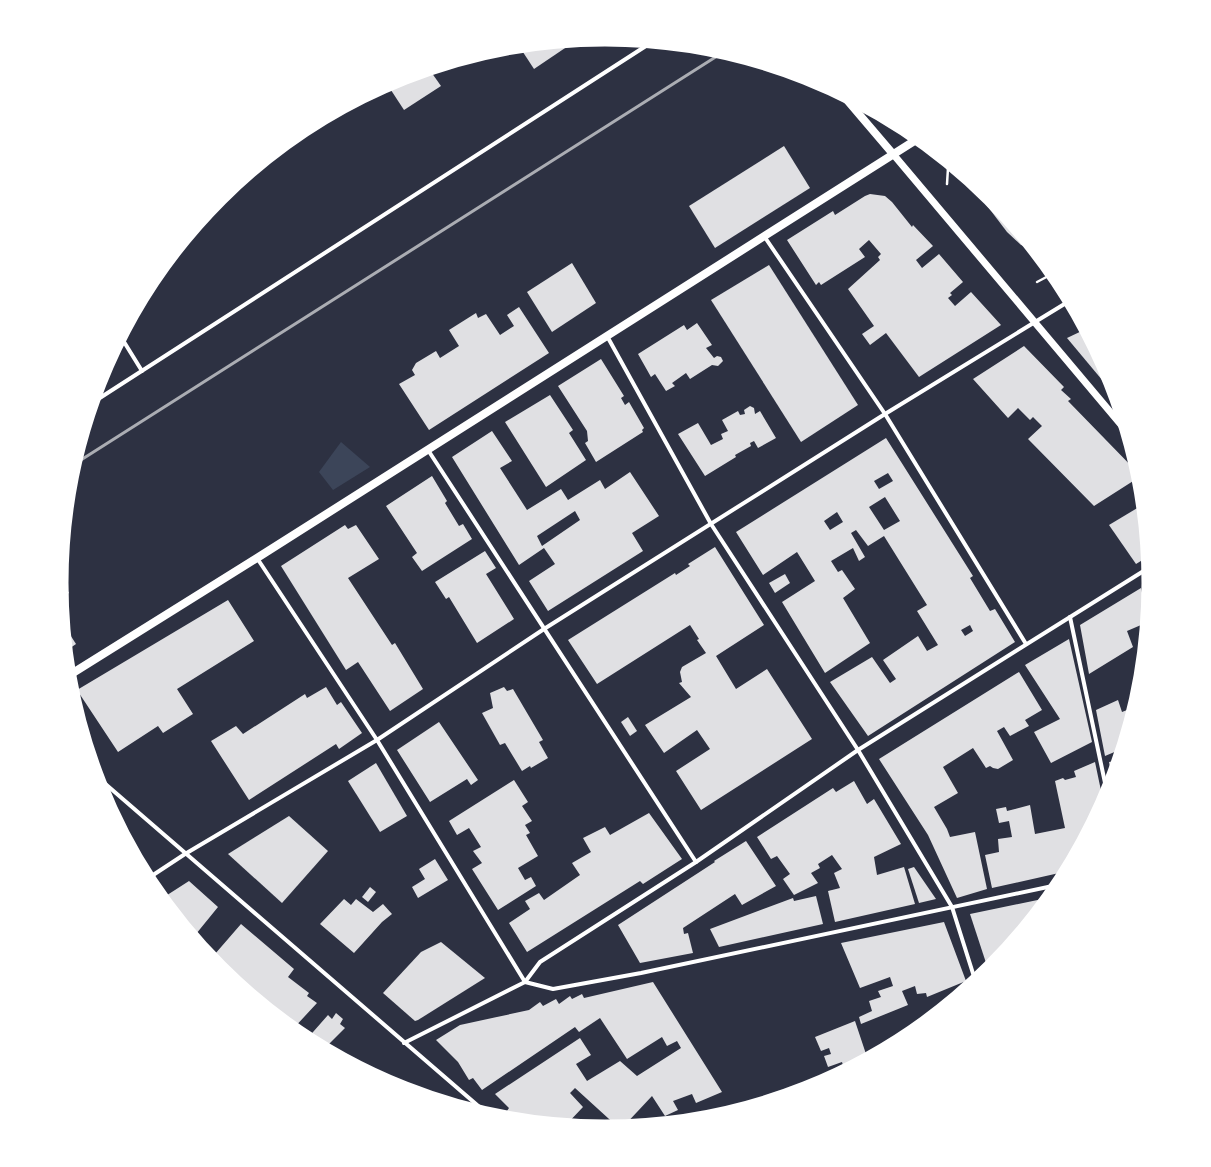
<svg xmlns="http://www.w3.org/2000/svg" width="1211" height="1167" viewBox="0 0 1211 1167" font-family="'Space Grotesk',sans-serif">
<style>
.green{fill:#3c4559}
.building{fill:#e0e0e3;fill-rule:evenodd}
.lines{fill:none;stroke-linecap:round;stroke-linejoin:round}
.path{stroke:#fff;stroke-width:2.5}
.minor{stroke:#fff;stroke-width:4}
.tertiary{stroke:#fff;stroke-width:7}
.secondary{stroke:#fff;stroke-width:8}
.rail{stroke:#abadb3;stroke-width:3}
.rim{fill:none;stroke:#fff;stroke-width:5}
</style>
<rect width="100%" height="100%" fill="#2d3142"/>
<path class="green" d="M 341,442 L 370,467 L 333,490 L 319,472 Z"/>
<g class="building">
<path d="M 568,41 L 571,44 L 534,69 L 519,46 Z"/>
<path d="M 429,69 L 441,86 L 404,110 L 387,84 L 397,79 Z"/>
<path d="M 784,146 L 810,188 L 715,248 L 689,206 Z"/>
<path d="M 980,187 L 992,197 L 1036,250 L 1021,245 L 1007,232 L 982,199 Z"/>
<path d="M 870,194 L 885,196 L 892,202 L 912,227 L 913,225 L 933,246 L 916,260 L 922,268 L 939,254 L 963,282 L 950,293 L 952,295 L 948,298 L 955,306 L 971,292 L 1001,325 L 919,377 L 886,333 L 870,345 L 862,334 L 874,326 L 848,289 L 880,260 L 878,257 L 881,254 L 869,240 L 859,249 L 865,257 L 821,285 L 819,282 L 816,285 L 787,240 L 833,211 L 835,215 L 865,196 Z"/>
<path d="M 572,263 L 596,303 L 552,332 L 527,292 Z"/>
<path d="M 769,265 L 858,405 L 801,442 L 711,300 Z"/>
<path d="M 519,307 L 549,353 L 429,430 L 399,384 L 415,375 L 412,370 L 416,363 L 436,351 L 440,358 L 459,346 L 449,330 L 476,313 L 478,318 L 486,314 L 500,335 L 514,326 L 507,315 Z"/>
<path d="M 697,323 L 712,345 L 706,348 L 714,358 L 717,356 L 721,357 L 723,361 L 718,366 L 712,365 L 690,379 L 686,373 L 672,383 L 675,386 L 666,391 L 655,374 L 651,377 L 638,354 L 684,325 L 687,330 Z"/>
<path d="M 1086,329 L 1110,375 L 1118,399 L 1067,338 Z"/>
<path d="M 1024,346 L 1064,387 L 1061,390 L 1071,399 L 1068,401 L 1141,476 L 1094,506 L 1028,439 L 1042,426 L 1033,417 L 1030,420 L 1018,408 L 1008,418 L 973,379 Z"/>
<path d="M 601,359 L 624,396 L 621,398 L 625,405 L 629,402 L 644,428 L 642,430 L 643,432 L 596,462 L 585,443 L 588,441 L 587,431 L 558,386 Z"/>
<path d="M 550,395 L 573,430 L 569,433 L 586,460 L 546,487 L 505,422 Z"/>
<path d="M 750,406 L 754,408 L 755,414 L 760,411 L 776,438 L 758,448 L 754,441 L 750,443 L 751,446 L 735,455 L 736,457 L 705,476 L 678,434 L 698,423 L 711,445 L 723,439 L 721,434 L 728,431 L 722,420 L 738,411 L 740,415 L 745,414 L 744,410 Z"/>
<path d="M 492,431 L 512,461 L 500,468 L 527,510 L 561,489 L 568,500 L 600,480 L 605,489 L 630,472 L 659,516 L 632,533 L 643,551 L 548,611 L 529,581 L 555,564 L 544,548 L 519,565 L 452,457 ZM 575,511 L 580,520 L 542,546 L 537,536 Z"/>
<path d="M 886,438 L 973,576 L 970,578 L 990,611 L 995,609 L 1015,642 L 868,736 L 830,682 L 872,657 L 890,683 L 896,679 L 883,660 L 918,636 L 927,651 L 938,645 L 917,611 L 927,605 L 884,536 L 868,546 L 856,530 L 851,533 L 865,557 L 859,561 L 853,548 L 831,561 L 838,572 L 842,570 L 855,589 L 843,598 L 870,643 L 825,673 L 782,602 L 815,581 L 797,552 L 763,575 L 736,532 ZM 888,473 L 893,481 L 879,489 L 874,481 ZM 885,497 L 900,521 L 884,530 L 869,507 ZM 837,512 L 843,522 L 830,530 L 824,521 ZM 970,625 L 973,631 L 965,636 L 961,630 Z"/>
<path d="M 432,476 L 447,501 L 445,503 L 459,526 L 463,524 L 472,539 L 422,571 L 412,557 L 417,553 L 386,506 Z"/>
<path d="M 1144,504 L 1149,556 L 1136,564 L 1109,525 Z"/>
<path d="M 345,525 L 348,529 L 356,525 L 379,559 L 348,578 L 392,645 L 395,643 L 423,689 L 390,711 L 358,662 L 346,670 L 281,566 Z"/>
<path d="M 715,547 L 764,625 L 716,656 L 736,689 L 767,669 L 812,739 L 701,810 L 676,771 L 710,749 L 697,730 L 664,753 L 645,725 L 691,697 L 679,683 L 682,682 L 680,672 L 682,667 L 706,653 L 697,640 L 699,639 L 690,625 L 597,684 L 568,640 L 675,573 L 676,575 L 690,566 L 688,564 Z"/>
<path d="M 485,551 L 496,568 L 486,574 L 514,619 L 477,643 L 449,597 L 446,599 L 435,582 Z"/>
<path d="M 785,574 L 790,583 L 775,593 L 769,583 Z"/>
<path d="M 60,577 L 69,593 L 60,598 L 59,583 Z"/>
<path d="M 1141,588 L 1148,622 L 1127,631 L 1133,647 L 1089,674 L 1080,625 Z"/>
<path d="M 228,600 L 254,641 L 177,689 L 193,714 L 163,733 L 158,726 L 118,752 L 77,690 Z"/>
<path d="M 67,630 L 76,644 L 66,651 L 64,632 Z"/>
<path d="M 1069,639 L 1092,742 L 1051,763 L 1034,732 L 1060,719 L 1025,665 Z"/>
<path d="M 1019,672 L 1042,710 L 1025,720 L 1029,726 L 1010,736 L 1004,727 L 997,731 L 1013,760 L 998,769 L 993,768 L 990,766 L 986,768 L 973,748 L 943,767 L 958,793 L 934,807 L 947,829 L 950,837 L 975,832 L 987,889 L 957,898 L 928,835 L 879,759 Z"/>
<path d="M 326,687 L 337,705 L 341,702 L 362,733 L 339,749 L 336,744 L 249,800 L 211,741 L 236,726 L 243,734 L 305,694 L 307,698 Z"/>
<path d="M 504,687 L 507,691 L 513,689 L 543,740 L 539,742 L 548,758 L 531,768 L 530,766 L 522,771 L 505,743 L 500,745 L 482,713 L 493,708 L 490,693 Z"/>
<path d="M 1118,700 L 1122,712 L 1137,706 L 1124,748 L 1105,756 L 1096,710 Z"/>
<path d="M 628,717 L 637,731 L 630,736 L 621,722 Z"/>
<path d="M 439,722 L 478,780 L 471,785 L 467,779 L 430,802 L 397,750 Z"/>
<path d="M 1120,760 L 1113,783 L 1109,762 Z"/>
<path d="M 1095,762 L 1104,805 L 1068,871 L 992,888 L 985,855 L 999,852 L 998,839 L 1012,837 L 1009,821 L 999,823 L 996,809 L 1006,807 L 1007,811 L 1030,805 L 1035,834 L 1065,828 L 1055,781 L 1063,778 L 1065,780 L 1076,777 L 1074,771 Z"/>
<path d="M 376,763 L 407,816 L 380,832 L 348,781 Z"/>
<path d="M 514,780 L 528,802 L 522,806 L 532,821 L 525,825 L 530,833 L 526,835 L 538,856 L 518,868 L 525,880 L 531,877 L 536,886 L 498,910 L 472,869 L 482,863 L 473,851 L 481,847 L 469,828 L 457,835 L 449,821 Z"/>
<path d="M 854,781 L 867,804 L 874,799 L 901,844 L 874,857 L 877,875 L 904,867 L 915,904 L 835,922 L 828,891 L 840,888 L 834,873 L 842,869 L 832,855 L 818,864 L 820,868 L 811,873 L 818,883 L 794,895 L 783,879 L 790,874 L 777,856 L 771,859 L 757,837 L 833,788 L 836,792 Z"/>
<path d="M 649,813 L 682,859 L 643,884 L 640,881 L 527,952 L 509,923 L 530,909 L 525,901 L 539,893 L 544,900 L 580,875 L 572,863 L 591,852 L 583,838 L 605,827 L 610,835 Z"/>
<path d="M 289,816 L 328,851 L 282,903 L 228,854 Z"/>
<path d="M 746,841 L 776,886 L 742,905 L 735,894 L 683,928 L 684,934 L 688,933 L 693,953 L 640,963 L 618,925 L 715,862 L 714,861 Z"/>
<path d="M 435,859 L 448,880 L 418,898 L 412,887 L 425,879 L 419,869 Z"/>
<path d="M 914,867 L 936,899 L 919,903 L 908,869 Z"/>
<path d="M 189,881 L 218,907 L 196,934 L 182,922 L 180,922 L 161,899 Z"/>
<path d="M 370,887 L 376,892 L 368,902 L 362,897 Z"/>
<path d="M 816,896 L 823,924 L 719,947 L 710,929 L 793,898 L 794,901 Z"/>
<path d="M 1052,897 L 992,970 L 989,972 L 970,914 Z"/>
<path d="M 344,899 L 351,905 L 356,899 L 373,912 L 383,904 L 392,914 L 382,922 L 354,953 L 320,924 Z"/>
<path d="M 944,922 L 966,981 L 927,997 L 926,993 L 917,994 L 915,986 L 902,991 L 908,1005 L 861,1024 L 859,1017 L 872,1011 L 869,1001 L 881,997 L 878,991 L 893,986 L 890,977 L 860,988 L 841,943 Z"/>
<path d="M 241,924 L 294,969 L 288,977 L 309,993 L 307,996 L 317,1003 L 292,1030 L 219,970 L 204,952 L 215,954 Z"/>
<path d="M 441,942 L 485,978 L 418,1020 L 415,1021 L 383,993 L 421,952 Z"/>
<path d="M 653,982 L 722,1092 L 696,1103 L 692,1094 L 673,1101 L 678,1110 L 665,1116 L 652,1096 L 622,1128 L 620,1129 L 575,1088 L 570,1093 L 583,1107 L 565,1126 L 526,1122 L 523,1120 L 519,1122 L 507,1111 L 509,1108 L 495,1094 L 580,1038 L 591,1055 L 576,1064 L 587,1081 L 620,1061 L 637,1076 L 681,1048 L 677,1041 L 667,1046 L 662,1037 L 627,1059 L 600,1018 L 579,1032 L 575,1027 L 482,1090 L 473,1078 L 469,1080 L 458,1062 L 436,1040 L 460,1025 L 529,1010 L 540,1002 L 543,1006 L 556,999 L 559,1004 L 570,996 L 572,999 L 582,994 L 584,998 Z"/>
<path d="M 336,1013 L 343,1019 L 340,1024 L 345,1028 L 324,1049 L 306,1040 L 328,1015 L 332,1019 Z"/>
<path d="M 855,1021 L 868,1060 L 845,1072 L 842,1062 L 828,1067 L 824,1056 L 831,1054 L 829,1048 L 821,1051 L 815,1037 Z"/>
</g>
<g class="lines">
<g class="path">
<path d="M 947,184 L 948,168 L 951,163"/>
<path d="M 1037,282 L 1054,273"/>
</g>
<g class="minor">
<path d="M 764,236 L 885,414 L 1026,644"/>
<path d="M 607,336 L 711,524 L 858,750 L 952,907 L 976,983"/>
<path d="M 121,337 L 142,371"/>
<path d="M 92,403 L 649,44 L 650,41"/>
<path d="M 428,450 L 696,862"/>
<path d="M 257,558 L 377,740 L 525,982"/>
<path d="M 1144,571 L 1150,602"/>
<path d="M 1070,617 L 1108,797"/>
<path d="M 95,775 L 491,1117"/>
<path d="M 147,879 L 185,854 L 377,740 L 544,629 L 885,414 L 1071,300"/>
<path d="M 525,982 L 553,989 L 641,973 L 1062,884"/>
<path d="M 404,1043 L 525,982 L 540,962 L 696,862 L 858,750 L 1150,567"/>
</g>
<path class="tertiary" d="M 893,154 L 1128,433"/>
<g class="secondary">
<path d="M 841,93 L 893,154"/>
<path d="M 68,676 L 257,558 L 919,138"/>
</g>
<path class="rail" d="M 73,465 L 725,51"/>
</g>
<path d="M0 0H1211V1167H0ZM66 583a539 539 0 1 1 1078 0a539 539 0 1 1-1078 0Z" fill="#fff" fill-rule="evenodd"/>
<path class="rim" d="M66 583a539 539 0 1 1 1078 0a539 539 0 1 1-1078 0Z"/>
</svg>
